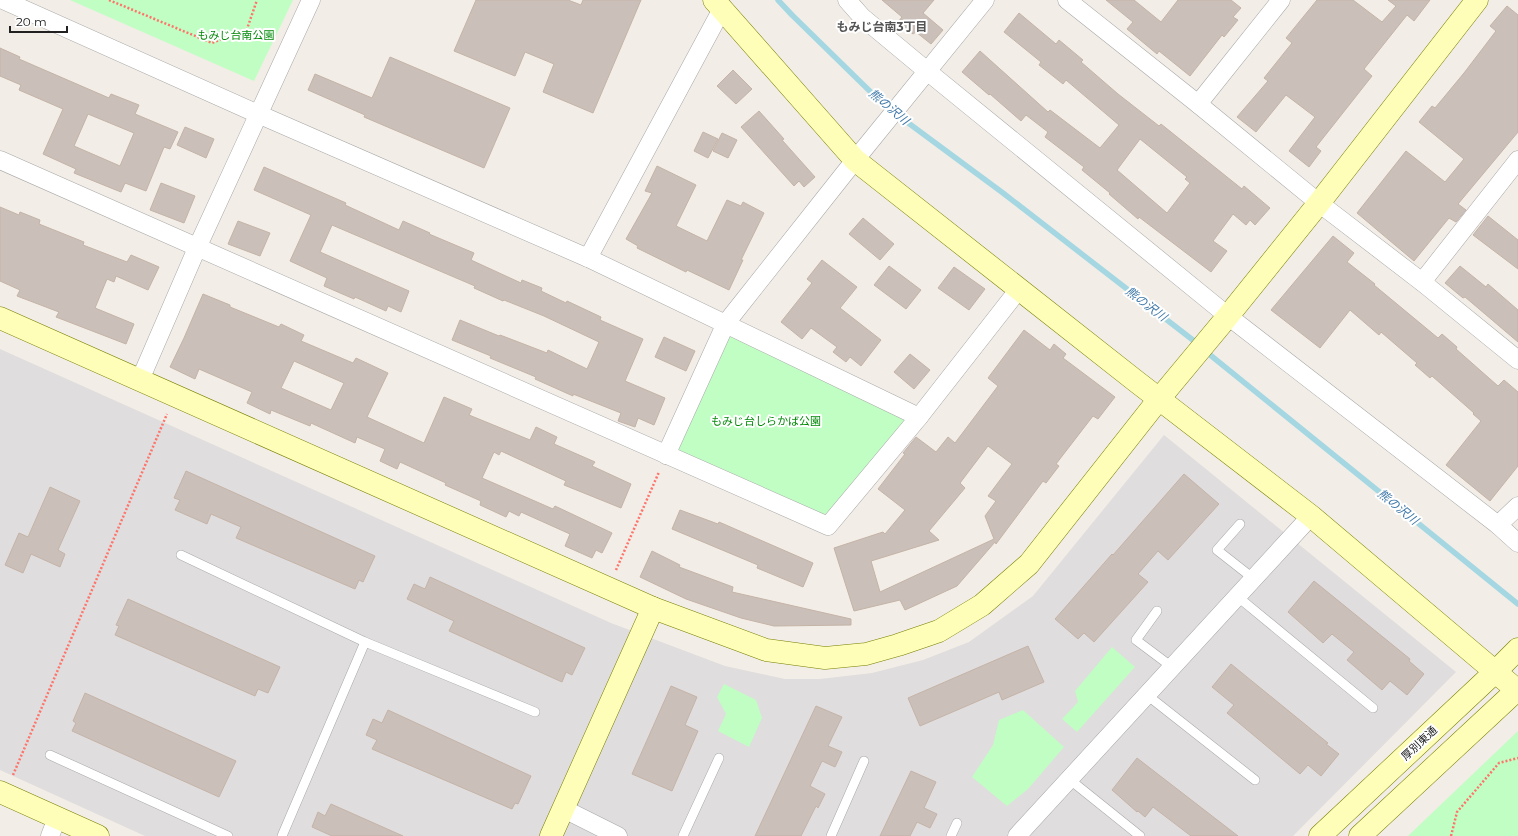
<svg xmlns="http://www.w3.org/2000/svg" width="1518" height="836" viewBox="0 0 1518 836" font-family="Montserrat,'Noto Sans JP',sans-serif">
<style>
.residential{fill:#dfdddd}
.park{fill:#c1fec4}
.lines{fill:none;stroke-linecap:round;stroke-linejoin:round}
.stream{stroke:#a4d7e2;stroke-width:5.5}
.building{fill:#cac0b9;stroke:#c5b3a7;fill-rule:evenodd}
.lane-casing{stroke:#a8a8a8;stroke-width:10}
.street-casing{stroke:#a8a8a8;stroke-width:19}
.secondary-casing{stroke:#777f00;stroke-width:23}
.path{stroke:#ff736a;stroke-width:2.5;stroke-dasharray:2 2;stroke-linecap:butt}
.lane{stroke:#fff;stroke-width:9}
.street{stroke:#fff;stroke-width:18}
.secondary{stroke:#fefeb8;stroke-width:22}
.labels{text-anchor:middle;stroke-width:4;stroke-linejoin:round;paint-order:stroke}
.park-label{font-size:11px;fill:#038a09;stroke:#fff}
.street-label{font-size:11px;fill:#212121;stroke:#fff}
.neighbourhood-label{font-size:12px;font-weight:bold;fill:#545454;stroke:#fff}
.water-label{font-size:12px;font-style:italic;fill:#3f78a8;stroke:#fff}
</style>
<rect width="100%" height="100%" fill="#f2ede6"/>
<path class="residential" d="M 0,349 L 611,623 L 725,666 L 785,679 L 820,679 L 872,673 L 923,660 L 969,642 L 1033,596 L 1164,435 L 1456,672 L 1293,836 L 145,836 L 0,770 Z"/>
<g class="park">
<path d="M 70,0 L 293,0 L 254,81 Z"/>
<path d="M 726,323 L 919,417 L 828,526 L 666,455 Z"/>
<path d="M 1112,647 L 1135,667 L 1077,732 L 1062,719 L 1078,702 L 1075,691 Z"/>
<path d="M 724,684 L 756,700 L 762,718 L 749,747 L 718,731 L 726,714 L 717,697 Z"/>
<path d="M 1023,710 L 1064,747 L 1028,789 L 1007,806 L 972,777 L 993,745 L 999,720 Z"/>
<path d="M 1518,731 L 1518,836 L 1408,836 Z"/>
</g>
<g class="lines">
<g class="stream">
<path d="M 778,0 L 792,15 L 884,105 L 1003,193 L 1198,344"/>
<path d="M 1204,350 L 1518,604"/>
</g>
</g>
<g class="building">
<path d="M 476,0 L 568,0 L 581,5 L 583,0 L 641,0 L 593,113 L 543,92 L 554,64 L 525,52 L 515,76 L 454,51 Z"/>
<path d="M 882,0 L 934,0 L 923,13 L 943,30 L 931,44 L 916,32 L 913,34 L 898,22 L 902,17 Z"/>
<path d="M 1106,0 L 1134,0 L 1161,22 L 1178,0 L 1231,0 L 1241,8 L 1233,17 L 1238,20 L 1224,37 L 1222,35 L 1190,76 L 1159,51 L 1157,54 L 1127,29 L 1133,22 Z"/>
<path d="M 1317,0 L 1353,0 L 1382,22 L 1396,6 L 1388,0 L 1430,0 L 1414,21 L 1407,15 L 1364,69 L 1372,76 L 1316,147 L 1321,151 L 1309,167 L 1289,151 L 1315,117 L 1286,95 L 1256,132 L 1237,117 L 1268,81 L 1264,78 L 1292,43 L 1286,38 Z"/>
<path d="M 1507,6 L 1518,15 L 1518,132 L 1458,204 L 1466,210 L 1456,222 L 1449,218 L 1414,261 L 1357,213 L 1406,151 L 1445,182 L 1464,159 L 1419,122 L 1432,106 L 1435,108 L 1464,73 L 1496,31 L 1490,26 Z"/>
<path d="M 1019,13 L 1056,44 L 1059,40 L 1083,60 L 1081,62 L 1118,94 L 1159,126 L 1161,124 L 1242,189 L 1244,186 L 1270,208 L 1255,225 L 1250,220 L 1246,225 L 1233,214 L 1213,241 L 1227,251 L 1211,272 L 1139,217 L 1138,219 L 1109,194 L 1110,193 L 1082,170 L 1084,167 L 1045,137 L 1048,132 L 1026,115 L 1021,121 L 990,94 L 989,95 L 962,72 L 980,51 L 1048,112 L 1050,110 L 1100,148 L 1119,125 L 1066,80 L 1063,84 L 1039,65 L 1041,62 L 1004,32 ZM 1140,139 L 1187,177 L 1185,179 L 1190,183 L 1167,213 L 1117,170 Z"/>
<path d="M 0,48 L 20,57 L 19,59 L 109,98 L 111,94 L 139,105 L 135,114 L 178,132 L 170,149 L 164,147 L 146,191 L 125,183 L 121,192 L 106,186 L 74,173 L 76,169 L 43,154 L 63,109 L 19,90 L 21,85 L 0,76 ZM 88,114 L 134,133 L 120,166 L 74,146 Z"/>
<path d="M 390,57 L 510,108 L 484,168 L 364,117 L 365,115 L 308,90 L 315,74 L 372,98 Z"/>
<path d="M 733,70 L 752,89 L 736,104 L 717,86 Z"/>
<path d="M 759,111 L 784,139 L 782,140 L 815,177 L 804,187 L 799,181 L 794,186 L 741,127 Z"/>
<path d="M 185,127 L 214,139 L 206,158 L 177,145 Z"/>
<path d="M 703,132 L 718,139 L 708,158 L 694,151 Z"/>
<path d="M 722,133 L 737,140 L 728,158 L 713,151 Z"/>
<path d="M 657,166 L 696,185 L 676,226 L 707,241 L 727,200 L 741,206 L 743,202 L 764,213 L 741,260 L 743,260 L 729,290 L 687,270 L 686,272 L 637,248 L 638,246 L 626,239 L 652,193 L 645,191 Z"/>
<path d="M 264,167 L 346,203 L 345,205 L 399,230 L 403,221 L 430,233 L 429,234 L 474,253 L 471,260 L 521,283 L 522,280 L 542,288 L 541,291 L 566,303 L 567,301 L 601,317 L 600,320 L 643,339 L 625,381 L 665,398 L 654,425 L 638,418 L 635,427 L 618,421 L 621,413 L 573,394 L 573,396 L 535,379 L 536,377 L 490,358 L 491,356 L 452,340 L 460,320 L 499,336 L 500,335 L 547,353 L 548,350 L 587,369 L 599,342 L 544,316 L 504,300 L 503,301 L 474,288 L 475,286 L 332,225 L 320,252 L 409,291 L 401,312 L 388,306 L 386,311 L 355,297 L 354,299 L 324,286 L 327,278 L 290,261 L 311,215 L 254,190 Z"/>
<path d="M 161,183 L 195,196 L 184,223 L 150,210 Z"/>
<path d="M 0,207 L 19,215 L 20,212 L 40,220 L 39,224 L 84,242 L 83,245 L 127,262 L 131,255 L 159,267 L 148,290 L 116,276 L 114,282 L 107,279 L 95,308 L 134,324 L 126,344 L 56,317 L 59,312 L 17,296 L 20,290 L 0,281 Z"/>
<path d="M 1488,216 L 1518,240 L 1518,269 L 1473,235 Z"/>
<path d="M 863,218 L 894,244 L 880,260 L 849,234 Z"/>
<path d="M 238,221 L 270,233 L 260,256 L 228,244 Z"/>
<path d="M 1333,236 L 1354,253 L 1347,262 L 1375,284 L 1374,285 L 1438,338 L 1442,334 L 1457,347 L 1456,349 L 1498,386 L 1504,380 L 1518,392 L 1518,466 L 1490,501 L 1446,465 L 1481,421 L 1473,414 L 1474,413 L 1432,376 L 1430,378 L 1415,365 L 1417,363 L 1381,332 L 1379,335 L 1350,310 L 1320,348 L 1271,310 Z"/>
<path d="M 822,260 L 857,287 L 840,308 L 881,340 L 861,366 L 850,357 L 846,362 L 833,352 L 837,347 L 811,328 L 802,339 L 781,322 L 812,283 L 807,279 Z"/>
<path d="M 889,266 L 921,290 L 906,309 L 874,285 Z"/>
<path d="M 1460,266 L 1486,287 L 1488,284 L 1518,310 L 1518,342 L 1465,297 L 1463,298 L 1445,283 Z"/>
<path d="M 954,267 L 985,289 L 969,310 L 938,288 Z"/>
<path d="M 203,294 L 230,305 L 230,307 L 279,327 L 281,324 L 304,335 L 301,341 L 353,363 L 356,358 L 388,373 L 367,417 L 424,443 L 444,397 L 472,409 L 469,415 L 530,440 L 536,427 L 557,437 L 554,444 L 595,462 L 592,466 L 631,484 L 621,508 L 564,485 L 566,481 L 501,451 L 499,455 L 494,452 L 482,478 L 553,509 L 555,506 L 610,532 L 612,533 L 602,553 L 596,550 L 592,558 L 565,546 L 570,534 L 521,512 L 519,516 L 509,511 L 506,517 L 480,505 L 481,501 L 445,485 L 446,483 L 400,462 L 397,469 L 380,461 L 385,449 L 357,437 L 355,443 L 311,423 L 310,426 L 271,410 L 270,414 L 247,403 L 252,392 L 199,369 L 195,379 L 170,367 L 184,338 ZM 294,361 L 344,383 L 331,410 L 281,388 Z"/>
<path d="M 1024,330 L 1050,350 L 1054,344 L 1066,354 L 1063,358 L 1115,397 L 1098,419 L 1093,416 L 1056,464 L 1059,466 L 1046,483 L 1043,481 L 996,544 L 995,542 L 957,586 L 905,610 L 900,600 L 854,611 L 834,548 L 883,532 L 885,534 L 905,510 L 878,489 L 905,454 L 903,453 L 916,437 L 936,452 L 948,437 L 955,443 L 998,386 L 988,378 ZM 988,446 L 1012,464 L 988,496 L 996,501 L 985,516 L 994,539 L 880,592 L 871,561 L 939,540 L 929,531 L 965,488 L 960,483 Z"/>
<path d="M 664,337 L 695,351 L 686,371 L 655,357 Z"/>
<path d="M 910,354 L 930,370 L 914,389 L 894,372 Z"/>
<path d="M 186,471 L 375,556 L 363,582 L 359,580 L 355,589 L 236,538 L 241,527 L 211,514 L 207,524 L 175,510 L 180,500 L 174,498 Z"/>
<path d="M 1184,474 L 1219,504 L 1168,560 L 1158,551 L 1138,574 L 1148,582 L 1094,642 L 1084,633 L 1078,639 L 1055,619 L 1112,554 L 1113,555 Z"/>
<path d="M 50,487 L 80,501 L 58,550 L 65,554 L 60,567 L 31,554 L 23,573 L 5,565 L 19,533 L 28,537 Z"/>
<path d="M 680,510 L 718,524 L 719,522 L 813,563 L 803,587 L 757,568 L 758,565 L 672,529 Z"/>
<path d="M 652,551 L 680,565 L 679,567 L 733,587 L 732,592 L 851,619 L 851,625 L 774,626 L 741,618 L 686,599 L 640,577 Z"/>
<path d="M 430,577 L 585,648 L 572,675 L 566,672 L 562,682 L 449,631 L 454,621 L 407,599 L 414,584 L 425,589 Z"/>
<path d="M 1314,581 L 1410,659 L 1409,661 L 1424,674 L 1407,695 L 1390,681 L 1382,690 L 1347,660 L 1354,652 L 1332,634 L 1323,643 L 1288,612 Z"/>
<path d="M 128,599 L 280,667 L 268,693 L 258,689 L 255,696 L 115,635 L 119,626 L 116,625 Z"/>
<path d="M 1028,646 L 1044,682 L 1002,700 L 999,692 L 920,726 L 908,698 Z"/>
<path d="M 1231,664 L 1328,743 L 1326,744 L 1339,754 L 1321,776 L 1308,765 L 1300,774 L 1227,713 L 1234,705 L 1212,687 Z"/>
<path d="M 671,686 L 697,697 L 685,725 L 698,731 L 672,791 L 632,774 Z"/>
<path d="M 85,693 L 236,761 L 219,797 L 72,731 L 76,723 L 73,721 Z"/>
<path d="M 816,706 L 842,717 L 828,746 L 842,752 L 835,767 L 822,761 L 810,786 L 825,794 L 818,808 L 816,806 L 801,836 L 755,836 Z"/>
<path d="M 388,710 L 531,776 L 518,804 L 515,803 L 512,809 L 372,749 L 377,740 L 366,735 L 373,719 L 382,723 Z"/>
<path d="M 1137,758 L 1238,836 L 1191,836 L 1153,807 L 1145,817 L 1138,811 L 1137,812 L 1112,790 Z"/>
<path d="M 911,771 L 936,782 L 924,808 L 937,814 L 930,828 L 917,822 L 910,836 L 880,836 Z"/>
<path d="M 331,804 L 403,836 L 332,836 L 312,827 L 318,812 L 325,816 Z"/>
</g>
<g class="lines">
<g class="lane-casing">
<g id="lane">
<path d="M 1240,524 L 1217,550 L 1254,579"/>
<path d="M 181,555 L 365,642 L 535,712"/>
<path d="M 1238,597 L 1373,708"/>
<path d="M 1157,611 L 1136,640 L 1172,667"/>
<path d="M 1147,695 L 1255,780"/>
<path d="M 50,755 L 228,836"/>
<path d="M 1069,779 L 1140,836"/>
<path d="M 282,836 L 365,642"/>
<path d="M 683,836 L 719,758"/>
<path d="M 831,836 L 864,761"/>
<path d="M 951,836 L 957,823"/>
</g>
</g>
<g class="street-casing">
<g id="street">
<path d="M 3,0 L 258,114 L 588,258 L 919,417"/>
<path d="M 847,0 L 862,17 L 927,71 L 1228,316 L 1498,525 L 1518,543"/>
<path d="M 1067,0 L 1198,104 L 1319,203 L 1422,282 L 1518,360"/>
<path d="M 1198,104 L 1281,0"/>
<path d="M 0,160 L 828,526 L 919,417 L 1019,289"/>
<path d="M 588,258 L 722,9"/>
<path d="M 1422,282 L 1518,160"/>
<path d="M 140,380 L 197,248 L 311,0"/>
<path d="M 666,455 L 726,323 L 855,160 L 985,0"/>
<path d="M 1498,525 L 1518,506"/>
<path d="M 564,809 L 618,836"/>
<path d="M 50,836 L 57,818"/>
<path d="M 1017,836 L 1311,516"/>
</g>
</g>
<g class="secondary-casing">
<g id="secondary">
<path d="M 714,0 L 855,160 L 1137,382 L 1311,516 L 1518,691"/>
<path d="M 0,318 L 653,608 L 766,650 L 825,658 L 866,654 L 898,645 L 939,631 L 982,605 L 1029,564 L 1159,399 L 1228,316 L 1319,203 L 1477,0"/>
<path d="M 0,792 L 98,836"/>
<path d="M 551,836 L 653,608"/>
<path d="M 1320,836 L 1495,672 L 1518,649"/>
<path d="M 1360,836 L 1518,689"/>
</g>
</g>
<g class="path">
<path d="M 109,0 L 212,43 L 247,29 L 257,0"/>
<path d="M 616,570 L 659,472"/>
<path d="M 13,775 L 167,414"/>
<path d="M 1451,836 L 1457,812 L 1499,763 L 1518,758"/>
</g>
<use href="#lane" class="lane"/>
<use href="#street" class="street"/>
<use href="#secondary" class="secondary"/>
</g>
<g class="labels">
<g class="park-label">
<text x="236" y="39">もみじ台南公園</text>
<text x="766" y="425">もみじ台しらかば公園</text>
</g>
<g class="street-label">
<text transform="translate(1419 743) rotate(-43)" y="4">厚別東通</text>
</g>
<g class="neighbourhood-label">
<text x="882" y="31">もみじ台南3丁目</text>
</g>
<g class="water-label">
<text transform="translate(889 107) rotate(40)" y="4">熊の沢川</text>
<text transform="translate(1146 304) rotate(37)" y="4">熊の沢川</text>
<text transform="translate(1398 507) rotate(39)" y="4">熊の沢川</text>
</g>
</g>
<path d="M10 26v6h57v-6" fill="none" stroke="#212121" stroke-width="2"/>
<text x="16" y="26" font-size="12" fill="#212121" stroke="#ffffff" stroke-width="3" paint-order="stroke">20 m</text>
</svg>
